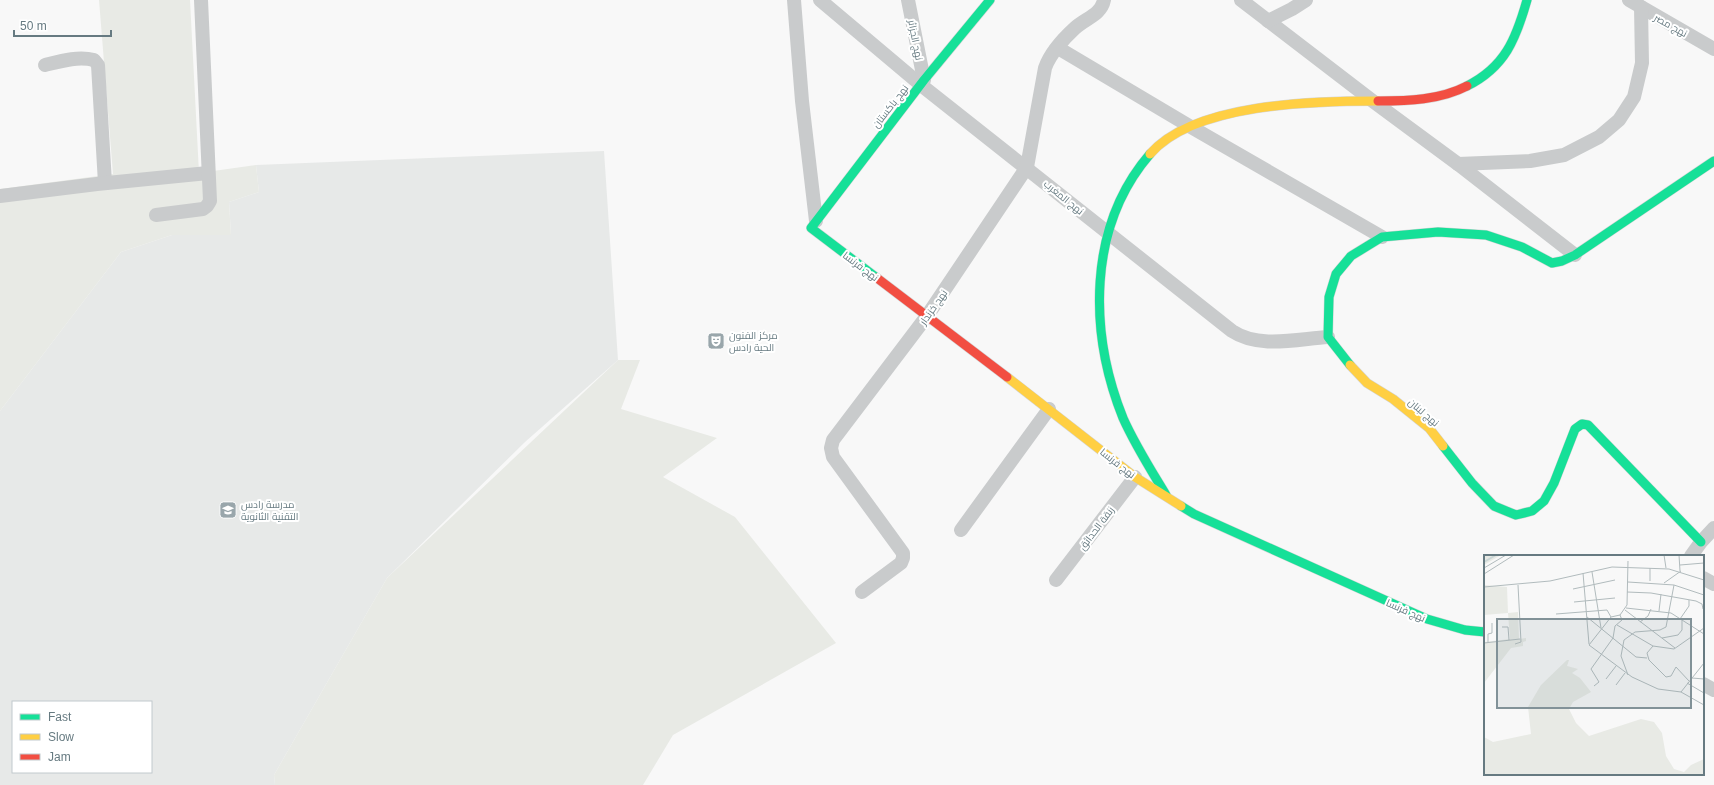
<svg xmlns="http://www.w3.org/2000/svg" width="1714" height="785" viewBox="0 0 1714 785" font-family="Arial,Cairo,sans-serif">
<style>
.built{fill:#e7e9e8;fill-rule:evenodd}
.green{fill:#e8eae5}
.lines{fill:none;stroke-linecap:round;stroke-linejoin:round}
.fast-casing{stroke:#d3d4d5;stroke-width:10}
.slow-casing{stroke:#d3d4d5;stroke-width:10}
.jam-casing{stroke:#d3d4d5;stroke-width:10}
.street{stroke:#c9cbcc;stroke-width:14}
.fast{stroke:#16e098;stroke-width:9}
.slow{stroke:#ffcf43;stroke-width:9}
.jam{stroke:#f24e42;stroke-width:9}
.labels{text-anchor:middle;stroke-width:4;stroke-linejoin:round;paint-order:stroke}
.street-label{font-size:10px;fill:#667a81;stroke:#fff}
.poi-label{font-size:10px;fill:#667a81;stroke:#fff;text-anchor:start}
.inset-river{fill:none;stroke:#cad6d6;stroke-width:2}
.inset-road{fill:none;stroke:#b1bbbd;stroke-width:1}
.view{fill:#829298;fill-opacity:0.15;stroke:#829298;stroke-width:2}
.inset-edge{fill:none;stroke:#667a81;stroke-width:2}
</style>
<rect width="100%" height="100%" fill="#f8f8f8"/>
<path class="built" d="M 604,151 L 618,360 L 525,442 L 387,578 L 274,775 L 275,785 L 0,785 L 0,411 L 121,252 L 172,235 L 231,235 L 229,202 L 259,192 L 256,165 ZM 13,702 L 151,702 L 151,772 L 13,772 Z"/>
<g class="green">
<path d="M 99,0 L 190,0 L 199,173 L 256,165 L 259,192 L 229,202 L 231,235 L 172,235 L 121,252 L 0,411 L 0,189 L 113,174 Z"/>
<path d="M 618,360 L 640,360 L 621,409 L 717,438 L 663,477 L 735,517 L 836,643 L 673,735 L 643,785 L 275,785 L 274,775 L 387,578 Z"/>
</g>
<g class="lines">
<g class="fast-casing">
<g id="fast">
<path d="M 1467,86 C 1505,67 1516,39 1527,0"/>
<path d="M 1150,154 C 1087,227 1089,333 1123,418 C 1135,445 1151,470 1166,495"/>
<path d="M 877,278 L 811,228 L 924,80 L 990,0"/>
<path d="M 1350,365 L 1328,337 L 1329,297 L 1336,274 L 1351,256 L 1382,237 L 1438,232 L 1486,235 L 1522,247 L 1552,263 L 1562,261 L 1575,255 L 1714,161"/>
<path d="M 1443,446 L 1472,483 L 1494,506 L 1516,515 L 1532,511 L 1544,501 L 1554,483 L 1575,429 L 1582,424 L 1588,425 L 1701,542"/>
<path d="M 1181,506 L 1194,514 L 1427,619 L 1465,630 L 1485,632"/>
</g>
</g>
<g class="slow-casing">
<g id="slow">
<path d="M 1150,154 C 1194,103 1314,101 1378,101"/>
<path d="M 1350,365 L 1367,383 L 1393,399 L 1429,428 L 1443,446"/>
<path d="M 1007,377 L 1135,477 L 1181,506"/>
</g>
</g>
<g class="jam-casing">
<g id="jam">
<path d="M 1378,101 C 1408,101 1440,100 1467,86"/>
<path d="M 877,278 L 1007,377"/>
</g>
</g>
<g class="street">
<path d="M 794,0 L 802,101 L 816,221"/>
<path d="M 820,0 L 921,85 L 1232,331 C 1259,349 1297,339 1328,337"/>
<path d="M 908,0 L 924,80"/>
<path d="M 1241,0 L 1374,102 L 1458,164 L 1575,255"/>
<path d="M 1629,0 L 1714,49"/>
<path d="M 1268,21 L 1292,9 L 1306,0"/>
<path d="M 1058,48 L 1191,127 L 1382,237"/>
<path d="M 45,65 C 61,61 78,56 94,60 L 98,65 L 105,183"/>
<path d="M 1458,164 L 1530,161 L 1564,155 L 1599,137 L 1619,120 L 1634,97 L 1642,63 L 1641,7"/>
<path d="M 0,196 L 97,184 L 208,173"/>
<path d="M 156,215 L 203,209 L 207,206 L 210,201 L 201,0"/>
<path d="M 961,530 L 1049,409"/>
<path d="M 1691,556 L 1701,542 L 1714,528"/>
<path d="M 1703,578 L 1714,584"/>
<path d="M 1056,580 L 1135,477"/>
<path d="M 862,592 L 901,563 L 903,558 L 903,553 L 833,457 L 831,448 L 833,440 L 927,316 L 1027,167 L 1045,68 C 1050,54 1064,38 1075,28 C 1086,18 1101,15 1104,0"/>
<path d="M 1703,684 L 1714,690"/>
</g>
<use href="#fast" class="fast"/>
<use href="#slow" class="slow"/>
<use href="#jam" class="jam"/>
</g>
<defs>
<g id="theatre-square" transform="scale(0.9)"><rect x="-9" y="-9" width="18" height="18" rx="4" fill="#99a6ab" stroke="#fff"/><path d="M-5-5.5Q0-4 5-5.5V0Q5 5 0 6Q-5 5-5 0ZM-3.3-2.5H-1v1.5H-3.3ZM1-2.5H3.3v1.5H1ZM-2.8 1Q0 5.5 2.8 1Z" fill="#fff"/></g>
<g id="university-square" transform="scale(0.9)"><rect x="-9" y="-9" width="18" height="18" rx="4" fill="#99a6ab" stroke="#fff"/><path d="M0-5L7-2L0 1L-7-2ZM-4 1L0 2.5L4 1V4Q0 6-4 4Z" fill="#fff"/></g>
</defs>
<g fill-rule="evenodd">
<use href="#theatre-square" x="716" y="341"/>
<use href="#university-square" x="228" y="510"/>
</g>
<g class="labels">
<g class="street-label">
<text transform="translate(1671 25) rotate(29)" y="4">نهج مصر</text>
<text transform="translate(916 40) rotate(79)" y="4">نهج الجزائر</text>
<text transform="translate(890 106) rotate(-52)" y="4">نهج باكستان</text>
<text transform="translate(1064 197) rotate(39)" y="4">نهج المغرب</text>
<text transform="translate(861 266) rotate(37)" y="4">نهج فرنسا</text>
<text transform="translate(933 307) rotate(-55)" y="4">نهج خزندار</text>
<text transform="translate(1424 412) rotate(41)" y="4">نهج لبنان</text>
<text transform="translate(1118 463) rotate(38)" y="4">نهج فرنسا</text>
<text transform="translate(1096 528) rotate(-53)" y="4">زنقة الحدائق</text>
<text transform="translate(1406 610) rotate(24)" y="4">نهج فرنسا</text>
</g>
<g class="poi-label">
<text x="729" y="339">مركز الفنون<tspan x="729" dy="12">الحية رادس</tspan></text>
<text x="241" y="508">مدرسة رادس<tspan x="241" dy="12">التقنية الثانوية</tspan></text>
</g>
</g>
<g transform="translate(1484 555)">
<rect width="220" height="220" fill="#f8f8f8"/>
<path d="M 0,0 L 17,0 L 0,10 ZM 0,30 L 23,32 L 24,58 L 34,57 L 35,84 L 42,83 L 42,86 L 39,87 L 39,91 L 27,93 L 0,128 L 0,87 L 26,84 L 24,58 L 0,60 ZM 83,105 L 85,105 L 83,111 L 94,114 L 88,118 L 96,123 L 107,137 L 89,147 L 85,154 L 92,168 L 105,181 L 157,164 L 170,167 L 178,178 L 182,201 L 190,214 L 200,217 L 207,210 L 220,204 L 220,220 L 0,220 L 0,182 L 9,187 L 47,179 L 44,152 L 57,130 Z" fill="#e8eae5"/>
<path class="inset-river" d="M 0,7 L 12,0"/>
<path class="inset-road" d="M 180,0 L 182,13M 195,0 L 196,16M 196,10 L 220,8M 0,13 L 22,0M 166,13 L 166,26M 108,17 L 117,73M 99,18 L 105,89M 0,19 L 30,0M 144,27 L 190,30 L 220,40M 180,28 L 197,16M 0,32 L 66,26 L 128,12 L 185,14 L 220,25M 89,34 L 131,25M 143,37 L 167,38 L 212,46 L 218,49 L 219,54M 90,47 L 131,43M 142,53 L 187,58 L 220,79M 141,55 L 191,93M 175,56 L 177,39M 72,59 L 123,55 L 127,62 L 136,60 L 143,50 L 144,6M 103,62 L 152,102 L 163,103M 127,62 L 105,90 L 148,122 L 174,134 L 197,137 L 220,150M 196,64 L 205,51 L 205,45M 156,67 L 164,61 L 167,54M 133,70 L 169,91M 18,72 L 24,72 L 25,85M 178,83 L 194,80 L 198,75 L 198,65M 0,88 L 36,84M 4,88 L 4,79 L 8,78 L 8,68M 31,89 L 37,87 L 34,30M 144,120 L 137,101 L 140,85 L 151,77 L 176,75 L 182,72 L 190,30M 208,123 L 220,124M 122,124 L 132,111M 205,126 L 192,112 L 187,121 L 182,122 L 165,105 L 163,98 L 169,91 L 190,94 L 220,73M 203,128 L 220,138M 132,130 L 141,118M 110,131 L 115,127 L 107,114 L 129,83 L 131,71 L 138,65 L 136,60M 197,137 L 220,108"/>
<path class="view" d="M 13,64 L 207,64 L 207,153 L 13,153 Z"/>
<rect width="220" height="220" class="inset-edge"/>
</g>
<rect x="12" y="701" width="140" height="72" fill="#ffffff" stroke="#c2cacd"/>
<rect x="20" y="714" width="20" height="6" fill="#16e098" stroke="#c2cacd"/>
<text x="48" y="721" font-size="12" fill="#667a81">Fast</text>
<rect x="20" y="734" width="20" height="6" fill="#ffcf43" stroke="#c2cacd"/>
<text x="48" y="741" font-size="12" fill="#667a81">Slow</text>
<rect x="20" y="754" width="20" height="6" fill="#f24e42" stroke="#c2cacd"/>
<text x="48" y="761" font-size="12" fill="#667a81">Jam</text>
<path d="M14 30v6h97v-6" fill="none" stroke="#667a81" stroke-width="2"/>
<text x="20" y="30" font-size="12" fill="#667a81" stroke="#ffffff" stroke-width="3" paint-order="stroke">50 m</text>
</svg>
